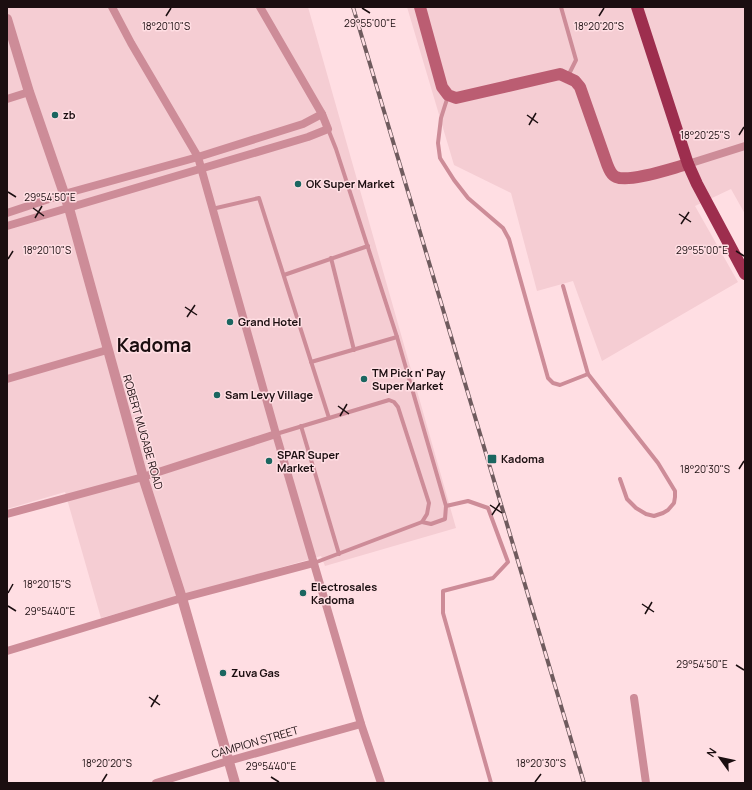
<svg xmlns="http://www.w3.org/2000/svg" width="752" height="790" viewBox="0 0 752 790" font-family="Manrope,sans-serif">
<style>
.built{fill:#f5cdd3}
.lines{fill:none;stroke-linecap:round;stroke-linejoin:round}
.service{stroke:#cd8c98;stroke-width:4}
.minor{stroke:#cd8c98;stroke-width:8}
.tertiary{stroke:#cd8c98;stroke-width:10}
.secondary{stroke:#bb5d72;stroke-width:12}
.trunk{stroke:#9d2e4e;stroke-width:12}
.rail-casing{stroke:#6f5b5e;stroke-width:4}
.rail{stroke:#ffdee3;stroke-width:2.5;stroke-dasharray:8;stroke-linecap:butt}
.ticks{fill:none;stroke:#1b0e10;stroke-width:1.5}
.poi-dot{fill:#1b6660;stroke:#ffdee3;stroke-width:1.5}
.labels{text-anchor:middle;stroke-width:3;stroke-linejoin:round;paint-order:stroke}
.poi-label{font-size:11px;font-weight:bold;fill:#1b0e10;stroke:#ffdee3;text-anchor:start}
.street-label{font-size:11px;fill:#1b0e10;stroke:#ffdee3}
.town-label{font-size:19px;font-weight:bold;fill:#1b0e10;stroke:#ffdee3}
.ticks-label{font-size:10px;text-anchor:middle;fill:#1b0e10;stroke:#ffdee3;stroke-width:3;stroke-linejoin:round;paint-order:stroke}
</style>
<rect width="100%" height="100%" fill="#ffdee3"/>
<g class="built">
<path d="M 7,7 L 308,7 L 456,528 L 325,566 L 321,556 L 101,618 L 65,492 L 7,509 Z"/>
<path d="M 407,7 L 745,7 L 745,214 L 731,189 L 695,206 L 738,282 L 602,361 L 573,281 L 537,291 L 511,193 L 454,165 Z"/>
</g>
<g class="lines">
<g class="service">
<path d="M 561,7 L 576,60 L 568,76"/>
<path d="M 448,96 L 441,118 L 438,143 L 440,158 L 454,180 L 468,198 L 503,228 L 509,239 L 548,378 L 553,383 L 560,385 L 588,374"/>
<path d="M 328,129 L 336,149 L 397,337 L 446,506 L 445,519 L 431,524 L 422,522"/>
<path d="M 212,209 L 259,198 L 329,418"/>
<path d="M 331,258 L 354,350"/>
<path d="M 284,275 L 368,246"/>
<path d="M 563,286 L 588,374 L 658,463 L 675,491 L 675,497 L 674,503 L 668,510 L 663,513 L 654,516 L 646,514 L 636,508 L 627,499 L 620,479"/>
<path d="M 311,362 L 397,337"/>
<path d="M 301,426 L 339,554"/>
<path d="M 276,434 L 389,400 L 394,402 L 398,407 L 429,503 L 427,514 L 422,522 L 314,563"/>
<path d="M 446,506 L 468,501 L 488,508 L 508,562 L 493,578 L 443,591 L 443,613 L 491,783"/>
</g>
<g class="minor">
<path d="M 112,7 L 131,43 L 198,157 L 276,434 L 361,724 L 381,783"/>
<path d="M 7,99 L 29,92"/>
<path d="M 688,164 L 745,146"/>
<path d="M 7,213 L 64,194 L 198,157 L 303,124 L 322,114"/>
<path d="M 7,226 L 308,137 L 328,129 L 322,114 L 260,7"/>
<path d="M 7,379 L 107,350"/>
<path d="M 7,514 L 143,477 L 276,434"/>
<path d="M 7,651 L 182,598 L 314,563"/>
<path d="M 634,698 L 646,783"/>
<path d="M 156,783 L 228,761 L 361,724"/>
</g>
<path class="tertiary" d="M 7,19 L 29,92 L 69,208 L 143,477 L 182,598 L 235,783"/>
<path class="secondary" d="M 420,7 L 442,87 L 448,95 L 456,98 L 560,74 L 575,81 L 580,87 L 607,164 C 609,169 611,175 616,177 C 630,183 672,168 688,164"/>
<path class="trunk" d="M 637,7 L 688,164 L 697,184 L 745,274"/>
<g class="rail-casing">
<path id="rail" d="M 353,7 L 584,783"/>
</g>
<use href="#rail" class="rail"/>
</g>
<path class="ticks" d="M 362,8 L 370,13M 166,16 L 171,8M 599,16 L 604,8M 527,115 L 538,123M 529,125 L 536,113M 739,135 L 744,127M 8,192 L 16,197M 33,208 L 44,216M 679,214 L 691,222M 35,218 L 42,206M 681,224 L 689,212M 736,251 L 744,256M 8,259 L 13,251M 185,307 L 197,315M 187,317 L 195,305M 338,406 L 349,414M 340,416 L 347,404M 739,469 L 744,461M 490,505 L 502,513M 492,515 L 500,503M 8,593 L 13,584M 642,604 L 654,612M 8,606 L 16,611M 645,614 L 652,602M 736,665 L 744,670M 149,697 L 160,705M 151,707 L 158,695M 271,777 L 279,782M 102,782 L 107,774M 535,782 L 541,774"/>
<g class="poi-dot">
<circle cx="55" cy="115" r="4"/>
<circle cx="298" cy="184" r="4"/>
<circle cx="230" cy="322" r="4"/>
<circle cx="364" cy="379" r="4"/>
<circle cx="217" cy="395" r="4"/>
<rect x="487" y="454" width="10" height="10" rx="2"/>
<circle cx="269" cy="461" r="4"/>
<circle cx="303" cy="593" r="4"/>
<circle cx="223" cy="673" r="4"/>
</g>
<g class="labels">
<g class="poi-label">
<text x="63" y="119">zb</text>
<text x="306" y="188">OK Super Market</text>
<text x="238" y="326">Grand Hotel</text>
<text x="372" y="377">TM Pick n' Pay<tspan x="372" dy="13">Super Market</tspan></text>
<text x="225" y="399">Sam Levy Village</text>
<text x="277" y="459">SPAR Super<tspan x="277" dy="13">Market</tspan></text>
<text x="501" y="463">Kadoma</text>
<text x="311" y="591">Electrosales<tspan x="311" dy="13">Kadoma</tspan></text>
<text x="231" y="677">Zuva Gas</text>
</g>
<g class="street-label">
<text transform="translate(143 432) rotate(74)" y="4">ROBERT MUGABE ROAD</text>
<text transform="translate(255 742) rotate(-16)" y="4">CAMPION STREET</text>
</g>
<g class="town-label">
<text x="154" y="352">Kadoma</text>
</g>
</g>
<g class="ticks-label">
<text x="370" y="27">29°55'00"E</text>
<text x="166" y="30">18°20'10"S</text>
<text x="599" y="30">18°20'20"S</text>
<text x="705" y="139">18°20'25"S</text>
<text x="50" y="201">29°54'50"E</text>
<text x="702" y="254">29°55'00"E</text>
<text x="47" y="254">18°20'10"S</text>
<text x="705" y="473">18°20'30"S</text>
<text x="47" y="588">18°20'15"S</text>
<text x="50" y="615">29°54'40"E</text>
<text x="702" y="668">29°54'50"E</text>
<text x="107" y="767">18°20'20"S</text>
<text x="541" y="767">18°20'30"S</text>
<text x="271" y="770">29°54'40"E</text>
</g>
<rect width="752" height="790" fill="none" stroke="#1b0e10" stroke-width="16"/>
<g transform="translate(720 758) rotate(303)" stroke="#ffdee3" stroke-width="3" paint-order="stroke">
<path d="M0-3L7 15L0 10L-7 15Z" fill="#1b0e10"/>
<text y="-6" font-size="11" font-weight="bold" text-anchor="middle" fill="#1b0e10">N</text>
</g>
</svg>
